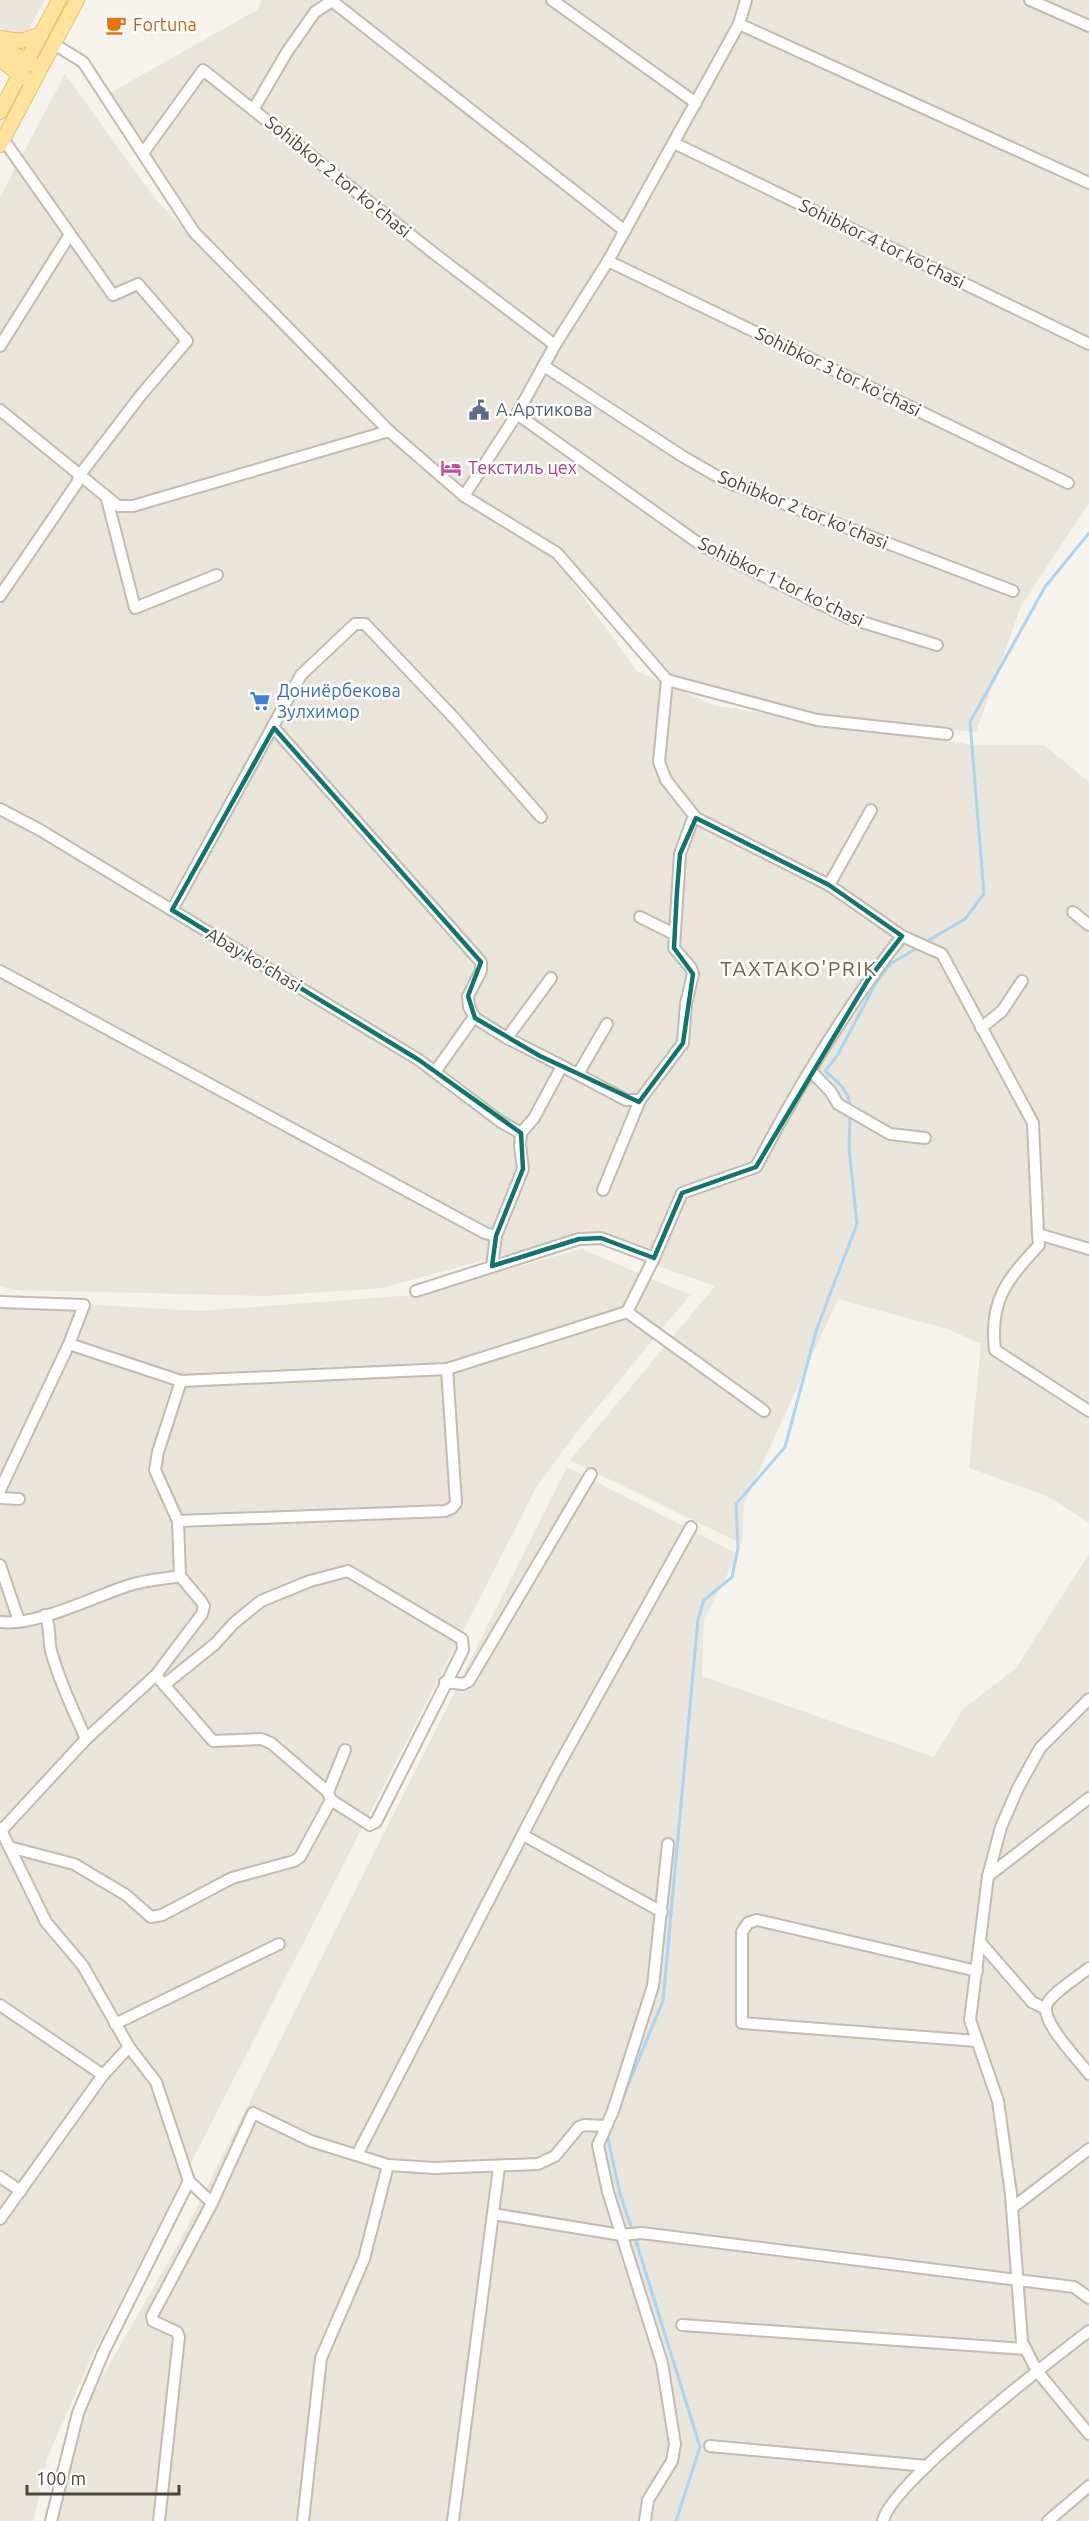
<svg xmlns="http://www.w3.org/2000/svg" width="1089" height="2521" viewBox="0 0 1089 2521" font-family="Ubuntu,sans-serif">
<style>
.residential{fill:#eae5da}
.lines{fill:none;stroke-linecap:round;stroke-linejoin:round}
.stream{stroke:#a9d4f2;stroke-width:3}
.minor-casing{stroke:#c2bbae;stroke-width:14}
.major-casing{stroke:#e6c16a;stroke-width:16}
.minor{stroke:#fff;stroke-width:10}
.major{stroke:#ffe39c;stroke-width:14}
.marked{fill:none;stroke:#0f766e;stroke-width:4.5;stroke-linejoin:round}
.labels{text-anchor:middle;stroke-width:5;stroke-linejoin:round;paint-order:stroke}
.food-label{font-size:18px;fill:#c56008;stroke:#fff;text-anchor:start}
.street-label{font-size:18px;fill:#4b4439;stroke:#fff}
.service-label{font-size:18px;fill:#4e5e75;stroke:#fff;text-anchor:start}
.hotel-label{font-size:18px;fill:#b23c85;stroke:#fff;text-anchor:start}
.shop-label{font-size:18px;fill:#366cbe;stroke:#fff;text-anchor:start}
.quarter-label{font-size:21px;letter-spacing:1.5px;fill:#6e6250;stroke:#fff}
</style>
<rect width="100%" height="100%" fill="#f6f3ec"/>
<g class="residential">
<path d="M 0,0 L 45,0 L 23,39 L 0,28 Z"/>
<path d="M 262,0 L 1089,0 L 1089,503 L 1021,606 L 976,732 L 818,718 L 668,675 L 562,553 L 471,496 L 395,428 L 197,231 L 108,94 L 257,10 Z"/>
<path d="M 65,74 L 156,200 L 389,434 L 554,557 L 637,671 L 712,705 L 973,745 L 1044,745 L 1089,782 L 1089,1523 L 1047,1496 L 969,1468 L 981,1344 L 948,1329 L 838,1299 L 744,1504 L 742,1544 L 570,1460 L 715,1286 L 652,1264 L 584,1233 L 382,1288 L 267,1296 L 16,1290 L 0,1286 L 0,197 Z"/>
<path d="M 582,1249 L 690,1295 L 577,1432 L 536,1488 L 91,2358 L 47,2458 L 34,2521 L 0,2521 L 0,1299 L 199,1311 L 414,1295 Z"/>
<path d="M 567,1467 L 738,1554 L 704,1619 L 702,1676 L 934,1757 L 963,1709 L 1016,1668 L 1089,1554 L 1089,2521 L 49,2521 L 69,2435 L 180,2241 Z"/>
</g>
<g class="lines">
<g class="stream">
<path d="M 924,943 L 965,919 L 984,894 L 970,722 L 1045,587 L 1089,533"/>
<path d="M 850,1108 C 850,1090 837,1082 825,1071 L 837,1056 L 876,983 L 890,964 L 919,947"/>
<path d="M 623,2097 L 663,2001 L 698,1619 L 704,1600 L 732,1577 L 738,1548 L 736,1504 L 785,1447 L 817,1328 L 857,1224 L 849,1148 L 850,1114"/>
<path d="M 607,2134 L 620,2194 L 633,2232"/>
<path d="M 635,2238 L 700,2447 L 676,2521"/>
</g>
<g class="minor-casing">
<g id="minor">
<path d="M 334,0 L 332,1 L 625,231"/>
<path d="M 552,0 L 696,103"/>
<path d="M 1030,0 L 1089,26"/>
<path d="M 739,24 L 1089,183"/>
<path d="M 54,44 L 83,62 L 194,232 L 389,431 L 464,496 L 557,553 L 667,680 L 659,762 L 666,780 L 696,818 L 829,885 L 902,936 L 942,954 L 1033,1123 L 1038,1234 L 1089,1249"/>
<path d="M 253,110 L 287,52 L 315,12 L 332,1"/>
<path d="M 674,143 L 1089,344"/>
<path d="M 143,153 L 203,70 L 436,255 L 555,345"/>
<path d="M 608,261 L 1068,483"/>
<path d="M 0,346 L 69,236"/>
<path d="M 544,366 L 682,456 L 727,482 L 1013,591"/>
<path d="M 0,410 L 118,506 L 133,506 L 389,431"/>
<path d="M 517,414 L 701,545 L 849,618 L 937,645"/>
<path d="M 464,496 L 517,414 L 555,345 L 608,261 L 739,24 L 746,0"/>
<path d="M 107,499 L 135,608 L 217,575"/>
<path d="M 0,596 L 77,483 L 79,476 L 141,395 L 187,341 L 138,284 L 113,295 L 3,139"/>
<path d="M 667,680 L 817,720 L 947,734"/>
<path d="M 274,728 L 481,962 L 481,971 L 468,996 L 469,1007 L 475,1018 L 507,1038 L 562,1066"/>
<path d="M 0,809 L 40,830 L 419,1060 L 501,1122 L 521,1133 L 520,1145 L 523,1169 L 496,1236 L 485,1233 L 0,971"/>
<path d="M 829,885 L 871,810"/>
<path d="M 172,910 L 301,675 L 355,624 L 365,624 L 455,719 L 541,817"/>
<path d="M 1073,912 L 1089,925"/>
<path d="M 640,917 L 674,934"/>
<path d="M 981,1028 L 1002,1011 L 1022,981"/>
<path d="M 507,1038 L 551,978"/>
<path d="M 811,1071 L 831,1092 L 838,1104 L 890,1134 L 925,1138"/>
<path d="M 435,1072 L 474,1017"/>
<path d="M 578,1074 L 607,1024"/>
<path d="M 521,1133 L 534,1118 L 562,1066 L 626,1100 L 640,1100"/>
<path d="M 603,1190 L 640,1100 L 683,1043 L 686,1004 L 693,974 L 691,968 L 674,948 L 680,854 L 692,821 L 696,818"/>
<path d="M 1038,1234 L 1039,1245 C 1007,1280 989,1300 995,1350 L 1089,1411"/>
<path d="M 492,1266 L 496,1236"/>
<path d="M 416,1291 L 579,1239 L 601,1238 L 654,1258"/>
<path d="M 0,1302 L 84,1305 L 69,1344 L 181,1381 L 447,1369 L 627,1312 L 764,1411"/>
<path d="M 627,1312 L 654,1258 L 682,1193 L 756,1167 C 798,1086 846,1008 902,936"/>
<path d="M 0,1490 L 69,1344"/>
<path d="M 0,1498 L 19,1499"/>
<path d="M 178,1521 L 445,1511 L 452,1508 L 456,1503 L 447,1369"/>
<path d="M 0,1565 L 19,1621"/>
<path d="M 45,1615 C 51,1626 48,1639 51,1651 C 60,1682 73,1710 86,1739"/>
<path d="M 0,1622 C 35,1627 95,1596 130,1585 C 146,1580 163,1579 180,1576"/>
<path d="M 160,1680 L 213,1741 L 261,1739 L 271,1743 L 328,1792"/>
<path d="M 445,1682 L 463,1684 L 469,1681 L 591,1474"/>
<path d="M 164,1685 L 215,1644 L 234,1623 L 261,1601 L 310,1581 L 348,1571 L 462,1639 L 463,1650 L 376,1822 L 370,1825 L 331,1800"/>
<path d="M 1089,1699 L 1040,1748 L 1018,1788 L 1001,1827 L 988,1876 L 970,2020 L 998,2101 L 1011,2194 L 1022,2342 L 1037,2371 L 1089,2434"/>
<path d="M 0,1828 L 46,1922 L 83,1966 L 129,2047 L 156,2082 L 189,2181 L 212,2203"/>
<path d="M 0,1832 L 86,1739 L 156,1675 L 202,1614 L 204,1606 L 201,1601 L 180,1576 L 178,1521 L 155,1470 L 158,1452 L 181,1381"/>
<path d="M 523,1835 L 662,1912"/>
<path d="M 9,1847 L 74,1864 L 126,1895 L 151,1917 L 162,1915 L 232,1878 L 294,1861 L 300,1857 L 331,1800 L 328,1792 L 345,1750"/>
<path d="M 988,1876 L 1089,1798"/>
<path d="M 981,1943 L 1032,2002 L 1046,2009"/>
<path d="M 1089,1968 C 1078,1977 1052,1993 1047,2004 C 1039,2021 1079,2060 1089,2074"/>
<path d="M 977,1971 L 757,1920 L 748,1923 L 742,1932 L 742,2023 L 977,2041"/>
<path d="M 0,2005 L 103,2075"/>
<path d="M 115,2024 L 279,1944"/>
<path d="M 357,2155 L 555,1772 L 691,1527"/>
<path d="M 0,2177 L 21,2191"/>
<path d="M 1012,2208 L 1089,2149"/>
<path d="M 493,2214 L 621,2235 L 642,2233 L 1074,2287 L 1089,2298"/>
<path d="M 0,2219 L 103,2075 L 129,2047"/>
<path d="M 682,2325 L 1026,2349"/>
<path d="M 710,2446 L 927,2466"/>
<path d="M 51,2521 L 78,2413 L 104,2351 L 189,2181"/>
<path d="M 159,2521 L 179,2337 L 177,2332 L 153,2321 L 152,2316 L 212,2203 L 253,2113 L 311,2141 L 388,2165 L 434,2168 L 538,2164 L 555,2156 L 579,2127 L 584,2125 L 606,2126"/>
<path d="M 303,2521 L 321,2358 L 364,2259 L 388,2165"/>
<path d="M 453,2521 L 499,2167"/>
<path d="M 645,2521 L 648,2500 L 672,2461 L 675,2444 L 662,2363 L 608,2192 L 598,2145 L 613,2111 L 653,1986 L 668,1844"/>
<path d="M 883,2521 C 891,2483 1051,2360 1089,2331"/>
<path d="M 1048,2521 L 1089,2486"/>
</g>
</g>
<g class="major-casing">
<g id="major">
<path d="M 0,38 L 21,41 L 41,34"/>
<path d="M 0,46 L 32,64"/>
<path d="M 0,60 L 25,78"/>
<path d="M 0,112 L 59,0"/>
<path d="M 0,145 L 77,0"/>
</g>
</g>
<use href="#minor" class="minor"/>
<use href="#major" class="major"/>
</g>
<path class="marked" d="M 274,728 L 481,962 L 468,996 L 475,1018 L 540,1056 L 639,1102 L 683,1043 L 693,974 L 674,948 L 677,891 L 680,854 L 696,818 L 829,885 L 902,936 L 868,980 L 756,1167 L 682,1193 L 654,1258 L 601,1238 L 579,1239 L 492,1266 L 496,1236 L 523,1169 L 521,1133 L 419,1060 L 172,910 Z"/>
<defs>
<g id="cafe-bare" transform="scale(1.62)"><path d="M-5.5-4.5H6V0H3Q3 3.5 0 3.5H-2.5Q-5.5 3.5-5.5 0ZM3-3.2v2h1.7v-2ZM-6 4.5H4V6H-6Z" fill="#e8710a" stroke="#fff" stroke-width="2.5" paint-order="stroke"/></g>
<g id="civic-bare" transform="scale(1.62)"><path d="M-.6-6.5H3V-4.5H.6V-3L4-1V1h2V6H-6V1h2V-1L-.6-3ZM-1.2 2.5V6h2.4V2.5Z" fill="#5c6f8a" stroke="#fff" stroke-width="2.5" paint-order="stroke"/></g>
<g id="hotel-bare" transform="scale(1.62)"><path d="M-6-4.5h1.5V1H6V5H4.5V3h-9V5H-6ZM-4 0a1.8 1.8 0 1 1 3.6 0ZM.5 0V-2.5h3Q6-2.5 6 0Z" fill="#d1479c" stroke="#fff" stroke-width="2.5" paint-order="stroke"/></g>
<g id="supermarket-bare" transform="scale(1.62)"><path d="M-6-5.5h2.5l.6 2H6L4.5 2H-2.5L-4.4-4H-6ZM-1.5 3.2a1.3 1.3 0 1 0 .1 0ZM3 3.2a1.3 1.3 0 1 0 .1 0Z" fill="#3f7fe0" stroke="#fff" stroke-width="2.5" paint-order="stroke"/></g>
</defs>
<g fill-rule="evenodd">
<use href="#cafe-bare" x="116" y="25"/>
<use href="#civic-bare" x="479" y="410"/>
<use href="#hotel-bare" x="451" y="468"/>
<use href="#supermarket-bare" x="260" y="701"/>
</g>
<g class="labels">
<g class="food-label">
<text x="133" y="31">Fortuna</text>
</g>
<g class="street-label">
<text transform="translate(338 177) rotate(39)" y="6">Sohibkor 2 tor ko'chasi</text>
<text transform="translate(882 244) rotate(26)" y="6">Sohibkor 4 tor ko'chasi</text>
<text transform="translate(838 372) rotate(26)" y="6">Sohibkor 3 tor ko'chasi</text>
<text transform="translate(803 510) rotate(22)" y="6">Sohibkor 2 tor ko'chasi</text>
<text transform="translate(781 582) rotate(26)" y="6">Sohibkor 1 tor ko'chasi</text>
<text transform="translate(254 960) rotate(31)" y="6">Abay ko'chasi</text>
</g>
<g class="service-label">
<text x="496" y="416">А.Артикова</text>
</g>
<g class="hotel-label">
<text x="468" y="474">Текстиль цех</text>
</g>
<g class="shop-label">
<text x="277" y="697">Дониёрбекова<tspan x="277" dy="21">Зулхимор</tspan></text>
</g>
<g class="quarter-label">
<text x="799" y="976">TAXTAKO'PRIK</text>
</g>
</g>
<path d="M27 2485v9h152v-9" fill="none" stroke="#4b4439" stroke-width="3"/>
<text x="36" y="2485" font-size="18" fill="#4b4439" stroke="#ffffff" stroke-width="4.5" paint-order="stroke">100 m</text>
</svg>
